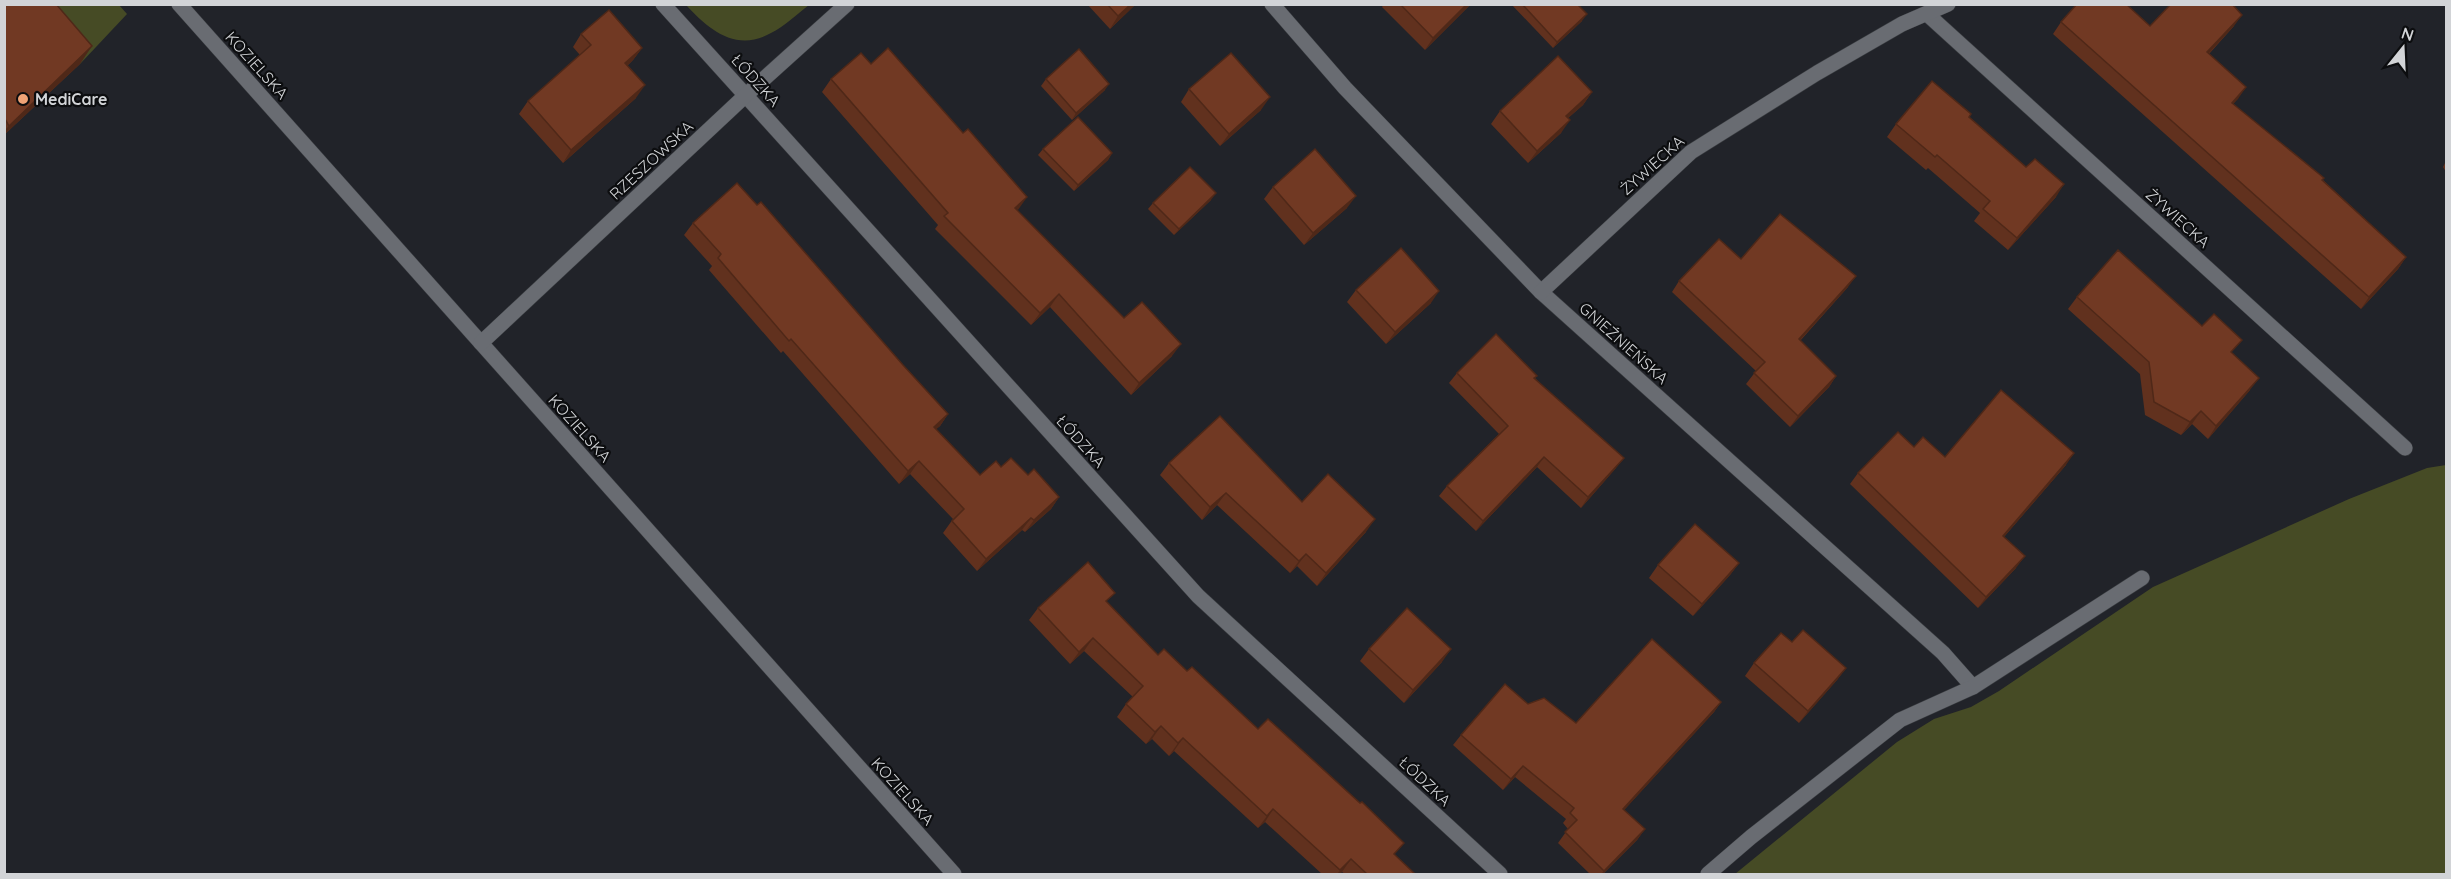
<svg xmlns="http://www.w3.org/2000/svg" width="2451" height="879" viewBox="0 0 2451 879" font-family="Quicksand,sans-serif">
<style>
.green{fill:#464b25}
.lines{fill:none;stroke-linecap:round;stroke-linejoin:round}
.minor-casing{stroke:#3a3d41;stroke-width:16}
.minor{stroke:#696c72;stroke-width:15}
.wall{fill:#61311e}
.shaded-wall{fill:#4f2818}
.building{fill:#713923;stroke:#4f2818;stroke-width:1.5}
.poi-dot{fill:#efa376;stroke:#0c0d0f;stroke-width:2}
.labels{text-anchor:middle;stroke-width:4.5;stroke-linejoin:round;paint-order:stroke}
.street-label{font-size:16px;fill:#d2d4d7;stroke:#0c0d0f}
.poi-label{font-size:16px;font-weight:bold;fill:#d2d4d7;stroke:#0c0d0f;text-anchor:start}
</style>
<rect width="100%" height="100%" fill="#212329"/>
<g class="green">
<path d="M 28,5 L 119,5 L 127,14 L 80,64 Z"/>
<path d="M 686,5 L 809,5 C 797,14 785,26 771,33 C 736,53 708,29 686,5 Z"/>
<path d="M 2446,465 L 2446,874 L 1735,874 L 1897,742 L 1934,719 L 1971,707 L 1999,691 L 2153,587 L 2349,499 L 2427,468 Z"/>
</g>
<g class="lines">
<g class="minor-casing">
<g id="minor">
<path d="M 179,4 L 954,874"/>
<path d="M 663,4 L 1198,596 L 1500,874"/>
<path d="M 1272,4 L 1345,88 L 1541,292 L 1943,653 L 1973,687"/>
<path d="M 1927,14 L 2405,448"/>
<path d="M 1541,292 L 1691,152 L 1817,73 L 1902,24 L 1948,4"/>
<path d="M 481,343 L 746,95 L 847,4"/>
<path d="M 1708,874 L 1751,837 L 1900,720 L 1973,687 L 2142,578"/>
</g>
</g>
<use href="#minor" class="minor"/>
</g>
<g class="wall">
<path d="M 4,4 L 80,64 L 4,135 Z"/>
<path d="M 1087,4 L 1136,4 L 1110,29 Z"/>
<path d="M 1384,4 L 1471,4 L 1425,50 L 1382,7 Z"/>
<path d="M 1511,4 L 1577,4 L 1582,21 L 1553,48 Z"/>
<path d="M 2061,22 L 2150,26 L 2234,26 L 2209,54 L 2246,87 L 2233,104 L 2323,180 L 2406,257 L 2398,269 L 2361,309 L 2053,34 Z"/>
<path d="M 581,34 L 642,48 L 633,60 L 627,66 L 636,98 L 563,163 L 519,114 L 528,101 L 580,55 L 573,47 Z"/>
<path d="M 871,64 L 1124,318 L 1172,356 L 1131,395 L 1050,307 L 1031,325 L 935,229 L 938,225 L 822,92 L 831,79 Z"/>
<path d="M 1046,79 L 1105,90 L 1072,120 L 1041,86 Z"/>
<path d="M 1189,89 L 1261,110 L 1220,146 L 1181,102 Z"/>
<path d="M 1592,92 L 1583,105 L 1568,118 L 1561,133 L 1528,163 L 1491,124 L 1500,111 Z"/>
<path d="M 1969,118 L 2056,197 L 2008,250 L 1974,221 L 1980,213 L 1928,168 L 1926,170 L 1887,137 L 1896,124 Z"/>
<path d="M 1043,149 L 1112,153 L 1108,160 L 1074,191 L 1038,155 Z"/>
<path d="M 2446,161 L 2446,172 L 2443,167 Z"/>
<path d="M 1273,187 L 1347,208 L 1304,245 L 1264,199 Z"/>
<path d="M 1211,200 L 1174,235 L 1148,209 L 1153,203 Z"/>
<path d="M 693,223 L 903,365 L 948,414 L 940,426 L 936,429 L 980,475 L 1001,467 L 1028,475 L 1059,497 L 1051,509 L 1025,532 L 1022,530 L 977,571 L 943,533 L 953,519 L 910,474 L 899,484 L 783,351 L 781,353 L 709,270 L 712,266 L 684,235 Z"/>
<path d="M 1741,259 L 1848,287 L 1800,341 L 1836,376 L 1829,387 L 1790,427 L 1746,384 L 1756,371 L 1672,292 L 1679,281 Z"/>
<path d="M 1356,290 L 1431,303 L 1386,344 L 1347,302 Z"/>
<path d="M 2077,297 L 2232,353 L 2250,390 L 2208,439 L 2192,424 L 2181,435 L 2145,415 L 2140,374 L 2068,309 Z"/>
<path d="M 1457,373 L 1537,376 L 1535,378 L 1616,468 L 1581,508 L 1537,467 L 1476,531 L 1439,496 L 1447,486 L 1499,434 L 1449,383 Z"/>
<path d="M 1914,447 L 1945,457 L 2066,465 L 2004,537 L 2016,568 L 1978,608 L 1850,484 L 1858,473 Z"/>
<path d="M 1169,463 L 1302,502 L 1366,532 L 1317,586 L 1297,566 L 1290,573 L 1217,505 L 1202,520 L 1160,475 Z"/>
<path d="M 1739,563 L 1730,575 L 1693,616 L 1649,578 L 1658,565 Z"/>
<path d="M 1108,603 L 1158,655 L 1187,671 L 1258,729 L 1415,874 L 1345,874 L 1342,872 L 1339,874 L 1322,874 L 1265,822 L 1258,828 L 1174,751 L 1169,756 L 1152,739 L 1146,744 L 1117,717 L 1126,704 L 1133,697 L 1084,651 L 1070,664 L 1029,620 L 1038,608 Z"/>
<path d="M 1369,649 L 1442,662 L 1404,703 L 1360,661 Z"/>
<path d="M 1754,663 L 1846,668 L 1837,680 L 1799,723 L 1745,676 Z"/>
<path d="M 1721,702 L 1714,712 L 1624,810 L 1645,829 L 1637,840 L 1603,874 L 1590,874 L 1558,843 L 1568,829 L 1563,823 L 1566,819 L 1515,777 L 1503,790 L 1453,745 L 1461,735 L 1528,704 L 1576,723 Z"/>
</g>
<g class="shaded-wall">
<path d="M 1131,4 L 1136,4 L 1110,29 L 1118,16 Z"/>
<path d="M 1467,4 L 1471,4 L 1425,50 L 1433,38 Z"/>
<path d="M 1587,14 L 1582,21 L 1553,48 L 1557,42 Z"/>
<path d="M 2242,15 L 2234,26 L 2199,64 L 2207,52 Z"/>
<path d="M 92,46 L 80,64 L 4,135 L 4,131 L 9,126 Z"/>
<path d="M 642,48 L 633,60 L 616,76 L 625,63 Z"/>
<path d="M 1109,84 L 1105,90 L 1072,120 L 1076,113 Z"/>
<path d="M 645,85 L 636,98 L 563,163 L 571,150 Z"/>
<path d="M 2246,87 L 2238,99 L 2223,115 L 2232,103 Z"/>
<path d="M 1592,92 L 1583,105 L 1557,128 L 1566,116 Z"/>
<path d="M 1270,97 L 1261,110 L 1220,146 L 1229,134 Z"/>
<path d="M 1570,120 L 1561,133 L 1528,163 L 1537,151 Z"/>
<path d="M 1112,153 L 1108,160 L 1074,191 L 1078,185 Z"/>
<path d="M 2064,184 L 2056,197 L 2008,250 L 2017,238 Z"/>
<path d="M 1216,193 L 1211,200 L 1174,235 L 1179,229 Z"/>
<path d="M 1356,196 L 1347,208 L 1304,245 L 1313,233 Z"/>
<path d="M 1027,197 L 1018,210 L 1015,208 Z"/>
<path d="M 2406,257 L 2398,269 L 2361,309 L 2369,297 Z"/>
<path d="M 1856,276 L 1848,287 L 1791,350 L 1799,339 Z"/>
<path d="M 1439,291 L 1431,303 L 1386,344 L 1395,332 Z"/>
<path d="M 1059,294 L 1050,307 L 1031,325 L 1040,313 Z"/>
<path d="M 1181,344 L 1172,356 L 1131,395 L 1139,383 Z"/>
<path d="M 1836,376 L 1829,387 L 1790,427 L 1798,416 Z"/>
<path d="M 2259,378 L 2250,390 L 2208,439 L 2216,426 Z"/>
<path d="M 2201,411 L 2192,424 L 2181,435 L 2190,422 Z"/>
<path d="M 948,414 L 940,426 L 925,439 L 934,427 Z"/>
<path d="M 2074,453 L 2066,465 L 1995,547 L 2003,536 Z"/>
<path d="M 1544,457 L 1537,467 L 1476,531 L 1483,521 Z"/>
<path d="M 1624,458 L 1616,468 L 1581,508 L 1588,497 Z"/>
<path d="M 919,461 L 910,474 L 899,484 L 908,471 Z"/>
<path d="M 1226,493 L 1217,505 L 1202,520 L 1210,507 Z"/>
<path d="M 1059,497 L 1051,509 L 1025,532 L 1034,520 Z"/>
<path d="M 1031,518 L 1022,530 L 977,571 L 986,559 Z"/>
<path d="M 1375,519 L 1366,532 L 1317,586 L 1326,573 Z"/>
<path d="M 1306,554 L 1297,566 L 1290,573 L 1299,561 Z"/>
<path d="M 2025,556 L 2016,568 L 1978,608 L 1986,597 Z"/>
<path d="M 1739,563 L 1730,575 L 1693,616 L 1702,604 Z"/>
<path d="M 1093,638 L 1084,651 L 1070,664 L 1079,652 Z"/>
<path d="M 1451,649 L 1442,662 L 1404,703 L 1413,690 Z"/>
<path d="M 1846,668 L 1837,680 L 1799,723 L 1808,711 Z"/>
<path d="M 1721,702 L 1714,712 L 1615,820 L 1623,809 Z"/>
<path d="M 1161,726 L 1152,739 L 1146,744 L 1155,732 Z"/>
<path d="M 1183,738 L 1174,751 L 1169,756 L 1178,743 Z"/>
<path d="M 1523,766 L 1515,777 L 1503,790 L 1511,779 Z"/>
<path d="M 1273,809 L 1265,822 L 1258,828 L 1267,816 Z"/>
<path d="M 1645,829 L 1637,840 L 1603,874 L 1601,874 Z"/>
<path d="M 1351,859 L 1342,872 L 1339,874 L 1337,874 Z"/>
</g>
<g class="building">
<path d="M 4,4 L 56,4 L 92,46 L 9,126 L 4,117 Z"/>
<path d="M 1107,4 L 1131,4 L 1118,16 Z"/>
<path d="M 1400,4 L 1467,4 L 1433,38 Z"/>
<path d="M 1522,4 L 1577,4 L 1587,14 L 1557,42 Z"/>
<path d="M 2077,4 L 2126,4 L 2150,26 L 2171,4 L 2232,4 L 2242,15 L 2207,52 L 2246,87 L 2232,103 L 2324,178 L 2322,180 L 2406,257 L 2369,297 L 2061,22 Z"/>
<path d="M 609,10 L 642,48 L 625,63 L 645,85 L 571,150 L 528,101 L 591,45 L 581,34 Z"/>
<path d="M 888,48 L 963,133 L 968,129 L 1027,197 L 1015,208 L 1124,318 L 1142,302 L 1181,344 L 1139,383 L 1059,294 L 1040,313 L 944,216 L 948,213 L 831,79 L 861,53 L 871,64 Z"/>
<path d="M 1079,49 L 1109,84 L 1076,113 L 1046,79 Z"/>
<path d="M 1231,53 L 1270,97 L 1229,134 L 1189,89 Z"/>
<path d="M 1558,56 L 1592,92 L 1566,116 L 1570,120 L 1537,151 L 1500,111 Z"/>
<path d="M 1932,81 L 1971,114 L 1969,117 L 2026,167 L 2035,159 L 2064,184 L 2017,238 L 1983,209 L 1990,201 L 1937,155 L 1935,157 L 1896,124 Z"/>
<path d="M 1078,117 L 1112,153 L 1078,185 L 1043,149 Z"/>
<path d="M 1315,149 L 1356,196 L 1313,233 L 1273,187 Z"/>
<path d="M 1190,167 L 1216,193 L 1179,229 L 1153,203 Z"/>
<path d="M 737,183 L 757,205 L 761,202 L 903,365 L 948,414 L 934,427 L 980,475 L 996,461 L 1001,467 L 1011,458 L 1028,475 L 1034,469 L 1059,497 L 1034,520 L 1031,518 L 986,559 L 952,521 L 964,509 L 919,461 L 908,471 L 791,339 L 789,341 L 718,258 L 721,254 L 693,223 Z"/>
<path d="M 1780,214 L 1856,276 L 1799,339 L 1836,376 L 1798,416 L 1754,373 L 1765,362 L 1679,281 L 1719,239 L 1741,259 Z"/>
<path d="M 1401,248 L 1439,291 L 1395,332 L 1356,290 Z"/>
<path d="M 2118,250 L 2202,326 L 2214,314 L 2242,340 L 2231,352 L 2259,378 L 2216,426 L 2201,411 L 2190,422 L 2154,402 L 2149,362 L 2077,297 Z"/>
<path d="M 1496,334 L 1537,376 L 1534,378 L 1624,458 L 1588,497 L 1544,457 L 1483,521 L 1447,486 L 1508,426 L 1457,373 Z"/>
<path d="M 2001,390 L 2074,453 L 2003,536 L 2025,556 L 1986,597 L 1858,473 L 1898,432 L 1914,447 L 1923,437 L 1945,457 Z"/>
<path d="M 1220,416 L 1302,502 L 1328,474 L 1375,519 L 1326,573 L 1306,554 L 1299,561 L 1226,493 L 1210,507 L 1169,463 Z"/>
<path d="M 1695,524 L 1739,563 L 1702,604 L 1658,565 Z"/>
<path d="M 1088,562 L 1115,593 L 1106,601 L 1158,655 L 1164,649 L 1187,671 L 1192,667 L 1258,729 L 1268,719 L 1360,803 L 1362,802 L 1404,843 L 1394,854 L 1415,874 L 1367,874 L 1351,859 L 1340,870 L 1273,809 L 1267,816 L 1183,738 L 1178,743 L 1161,726 L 1155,732 L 1126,704 L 1143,686 L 1093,638 L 1079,652 L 1038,608 Z"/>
<path d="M 1407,608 L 1451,649 L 1413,690 L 1369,649 Z"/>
<path d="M 1803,630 L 1846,668 L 1808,711 L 1754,663 L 1781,633 L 1792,642 Z"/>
<path d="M 1652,639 L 1721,702 L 1623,809 L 1645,829 L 1604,871 L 1565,832 L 1577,820 L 1570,813 L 1574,808 L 1523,766 L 1511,779 L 1461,735 L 1505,684 L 1528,704 L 1544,698 L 1576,723 Z"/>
</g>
<circle class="poi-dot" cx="23" cy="99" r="6"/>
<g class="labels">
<g class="street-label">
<text transform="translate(257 65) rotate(48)" y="6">KOZIELSKA</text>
<text transform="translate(756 80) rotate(48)" y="6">ŁÓDZKA</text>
<text transform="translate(651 160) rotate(-43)" y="6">RZESZOWSKA</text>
<text transform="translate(1652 165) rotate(-42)" y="6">ŻYWIECKA</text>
<text transform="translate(2178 218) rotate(42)" y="6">ŻYWIECKA</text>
<text transform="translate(1624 343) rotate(42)" y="6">GNIEŹNIEŃSKA</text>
<text transform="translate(580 428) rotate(48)" y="6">KOZIELSKA</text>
<text transform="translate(1081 441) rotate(48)" y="6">ŁÓDZKA</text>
<text transform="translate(1425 781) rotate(43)" y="6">ŁÓDZKA</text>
<text transform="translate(903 791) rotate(48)" y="6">KOZIELSKA</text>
</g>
<g class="poi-label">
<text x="35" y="105">MediCare</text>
</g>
</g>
<rect width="2451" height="879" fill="none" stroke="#d2d4d7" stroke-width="12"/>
<g transform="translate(2403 48) rotate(18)" stroke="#0c0d0f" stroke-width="4.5" paint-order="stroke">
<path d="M0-4.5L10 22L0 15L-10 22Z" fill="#d2d4d7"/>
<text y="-9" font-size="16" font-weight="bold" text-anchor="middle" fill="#d2d4d7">N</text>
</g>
</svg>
